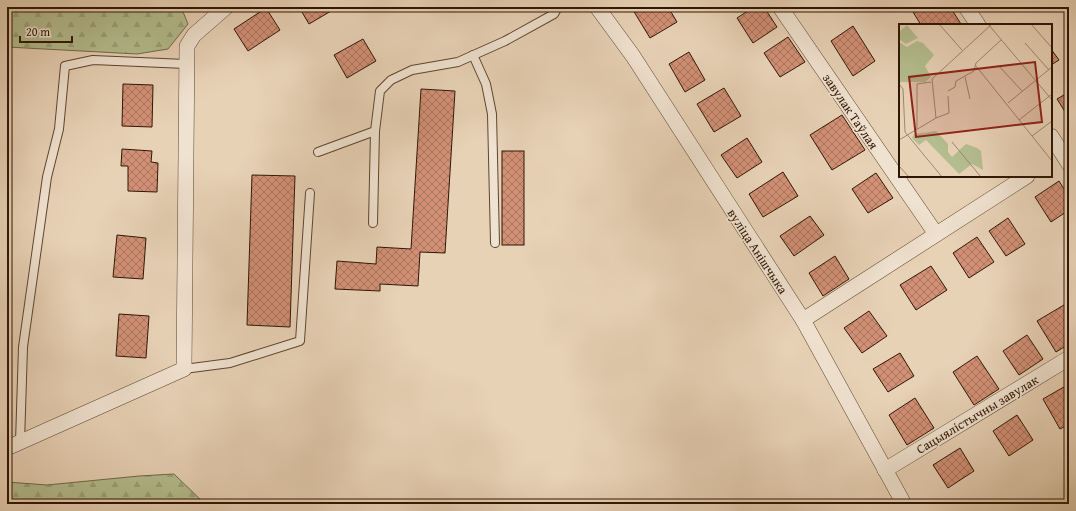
<svg xmlns="http://www.w3.org/2000/svg" width="1076" height="511" viewBox="0 0 1076 511" font-family="'Gentium Book Plus',serif">
<style>
.forest{fill:url(#forest-firs);stroke:#726a4a}
.building{fill:url(#building-cross-hatch);stroke:#2f1604}
.lines{fill:none;stroke-linecap:round;stroke-linejoin:round}
.lane-casing{stroke:#5d4530;stroke-width:10}
.street-casing{stroke:#5d4530;stroke-width:16}
.lane{stroke:#f0e2d0;stroke-width:8}
.street{stroke:#f0e2d0;stroke-width:15}
.labels{text-anchor:middle;stroke-width:3;stroke-linejoin:round;paint-order:stroke}
.street-label{font-size:13px;fill:#2f1604;stroke:#f0e2d0}
.inset-road{fill:none;stroke:#9e876f;stroke-width:1}
.view{fill:#8f2418;fill-opacity:0.15;stroke:#8f2418;stroke-width:2}
.inset-edge{fill:none;stroke:#2f1604;stroke-width:2}
</style>
<defs>
<pattern id="forest-firs" width="22" height="20" patternUnits="userSpaceOnUse"><rect width="22" height="20" fill="#b4bd8f"/><path d="M5 1l3.5 6h-7zM16 11l3.5 6h-7z" fill="#9ba27a"/></pattern>
<pattern id="building-cross-hatch" width="8" height="8" patternUnits="userSpaceOnUse"><rect width="8" height="8" fill="#d29076"/><path d="M0 0l8 8M0 8l8-8" fill="none" stroke="#ab755f"/></pattern>
</defs>
<rect width="100%" height="100%" fill="#e8d2b6"/>
<filter id="stains"><feTurbulence type="fractalNoise" baseFrequency=".005" numOctaves="4"/><feColorMatrix values="0 0 0 0 .2 0 0 0 0 .09 0 0 0 0 .02 0 0 0 .5 -.17"/></filter>
<radialGradient id="worn" r=".72"><stop offset=".6" stop-color="#630" stop-opacity="0"/><stop offset="1" stop-color="#630" stop-opacity=".3"/></radialGradient>
<g class="forest">
<path d="M 7,7 L 181,7 L 188,24 L 168,49 L 137,54 L 7,47 Z"/>
<path d="M 174,474 L 205,504 L 7,504 L 7,482 L 47,485 L 139,476 Z"/>
</g>
<g class="building">
<path d="M 299,7 L 329,7 L 331,11 L 309,24 Z"/>
<path d="M 638,7 L 668,7 L 677,22 L 650,38 L 633,10 Z"/>
<path d="M 754,7 L 764,7 L 777,27 L 753,43 L 737,18 Z"/>
<path d="M 921,7 L 950,7 L 961,24 L 921,25 L 913,12 Z"/>
<path d="M 266,8 L 280,30 L 248,51 L 234,29 Z"/>
<path d="M 853,26 L 875,61 L 853,76 L 831,41 Z"/>
<path d="M 788,37 L 805,62 L 780,77 L 764,53 Z"/>
<path d="M 363,39 L 376,61 L 347,78 L 334,55 Z"/>
<path d="M 1051,49 L 1059,60 L 1051,65 Z"/>
<path d="M 689,52 L 705,80 L 685,92 L 669,64 Z"/>
<path d="M 123,84 L 153,85 L 152,127 L 122,126 Z"/>
<path d="M 724,88 L 741,116 L 714,132 L 697,104 Z"/>
<path d="M 421,89 L 455,91 L 445,253 L 420,252 L 418,286 L 380,284 L 380,291 L 335,289 L 337,261 L 376,264 L 377,247 L 411,249 Z"/>
<path d="M 1069,92 L 1069,118 L 1057,99 Z"/>
<path d="M 842,115 L 865,150 L 832,170 L 810,135 Z"/>
<path d="M 747,138 L 762,162 L 737,178 L 721,155 Z"/>
<path d="M 122,149 L 152,151 L 151,162 L 158,163 L 157,192 L 128,191 L 128,166 L 121,166 Z"/>
<rect x="502" y="151" width="22" height="94"/>
<path d="M 783,172 L 798,196 L 763,217 L 749,194 Z"/>
<path d="M 876,173 L 893,198 L 868,213 L 852,189 Z"/>
<path d="M 252,175 L 295,176 L 290,327 L 247,325 Z"/>
<path d="M 1059,181 L 1069,197 L 1069,210 L 1051,222 L 1035,197 Z"/>
<path d="M 810,216 L 824,235 L 794,256 L 780,236 Z"/>
<path d="M 1008,218 L 1025,244 L 1006,256 L 989,231 Z"/>
<path d="M 117,235 L 146,238 L 143,279 L 113,277 Z"/>
<path d="M 977,237 L 994,262 L 969,278 L 953,253 Z"/>
<path d="M 835,256 L 849,279 L 823,296 L 809,273 Z"/>
<path d="M 931,266 L 947,290 L 916,310 L 900,285 Z"/>
<path d="M 1069,302 L 1069,344 L 1056,352 L 1037,321 Z"/>
<path d="M 869,311 L 887,336 L 862,353 L 844,328 Z"/>
<path d="M 119,314 L 149,316 L 146,358 L 116,356 Z"/>
<path d="M 1027,335 L 1043,359 L 1019,375 L 1003,351 Z"/>
<path d="M 900,353 L 914,376 L 888,392 L 873,369 Z"/>
<path d="M 977,356 L 999,389 L 974,405 L 953,372 Z"/>
<path d="M 1069,384 L 1069,424 L 1060,429 L 1043,399 Z"/>
<path d="M 915,398 L 934,428 L 907,445 L 889,415 Z"/>
<path d="M 1017,415 L 1033,440 L 1009,456 L 993,431 Z"/>
<path d="M 960,448 L 974,471 L 948,488 L 933,465 Z"/>
</g>
<g class="lines">
<g class="lane-casing">
<g id="lane">
<path d="M 473,55 L 486,84 L 492,114 L 495,243"/>
<path d="M 318,152 L 375,131 L 380,91 L 391,80 L 412,70 L 458,62 L 505,41 L 554,14 L 558,7"/>
<path d="M 373,223 L 375,131"/>
<path d="M 184,369 L 230,363 L 300,341 L 310,193"/>
<path d="M 20,442 L 23,347 L 47,177 L 59,129 L 65,66 L 93,60 L 186,64"/>
</g>
</g>
<g class="street-casing">
<g id="street">
<path d="M 597,7 L 633,56 L 803,320 L 904,504"/>
<path d="M 780,7 L 936,234"/>
<path d="M 966,7 L 978,25"/>
<path d="M 1051,136 L 1069,164"/>
<path d="M 803,320 L 1027,176"/>
<path d="M 7,448 L 184,369 L 187,46 L 194,35 L 226,7"/>
<path d="M 885,470 L 1069,358"/>
</g>
</g>
<use href="#lane" class="lane"/>
<use href="#street" class="street"/>
</g>
<g class="labels">
<g class="street-label">
<text transform="translate(851 111) rotate(56)" y="5">завулак Таўлая</text>
<text transform="translate(758 251) rotate(57)" y="5">вуліца Анішчыка</text>
<text transform="translate(977 414) rotate(-31)" y="5">Сацыялістычны завулак</text>
</g>
</g>
<g transform="translate(899 24)">
<rect width="153" height="153" fill="#e8d2b6"/>
<path d="M 18,17 L 24,19 L 35,31 L 26,42 L 32,53 L 26,58 L 0,58 L 0,18 L 8,23 ZM 37,107 L 49,120 L 49,128 L 53,133 L 67,120 L 78,124 L 82,127 L 84,146 L 73,140 L 60,150 L 27,116 L 20,121 L 13,114 L 15,110 Z" fill="#b4bd8f"/>
<path d="M 8,1 L 19,14 L 7,20 L 0,15 L 0,8 Z" fill="#b4bd8f"/>
<path class="inset-road" d="M 40,0 L 63,26M 89,0 L 153,76M 132,0 L 153,24M 126,19 L 150,46M 99,41 L 123,67M 77,42 L 153,137M 66,53 L 71,75M 0,60 L 4,65 L 6,108 L 43,153M 49,67 L 56,63 L 57,57 L 75,47 L 77,39 L 102,16M 109,79 L 153,43M 37,94 L 50,89 L 49,72M 120,96 L 153,70M 18,105 L 18,60 L 32,58M 133,112 L 153,97M 0,116 L 37,94 L 33,55 L 93,0M 53,118 L 82,153M 0,142 L 10,153"/>
<path class="view" d="M 136,38 L 143,98 L 17,113 L 10,53 Z"/>
<rect width="153" height="153" class="inset-edge"/>
</g>
<rect width="1076" height="511" fill="none" stroke="#e8d2b6" stroke-width="24"/>
<rect x="8" y="8" width="1060" height="495" fill="none" stroke="#2f1604" stroke-width="2"/>
<rect x="12" y="12" width="1052" height="487" fill="none" stroke="#2f1604"/>
<path d="M20 36v6h52v-6" fill="none" stroke="#2f1604" stroke-width="2"/>
<text x="26" y="36" font-size="12" fill="#2f1604" stroke="#f0e2d0" stroke-width="3" paint-order="stroke">20 m</text>
<rect width="100%" height="100%" filter="url(#stains)"/>
<rect width="100%" height="100%" fill="url(#worn)"/>
</svg>
